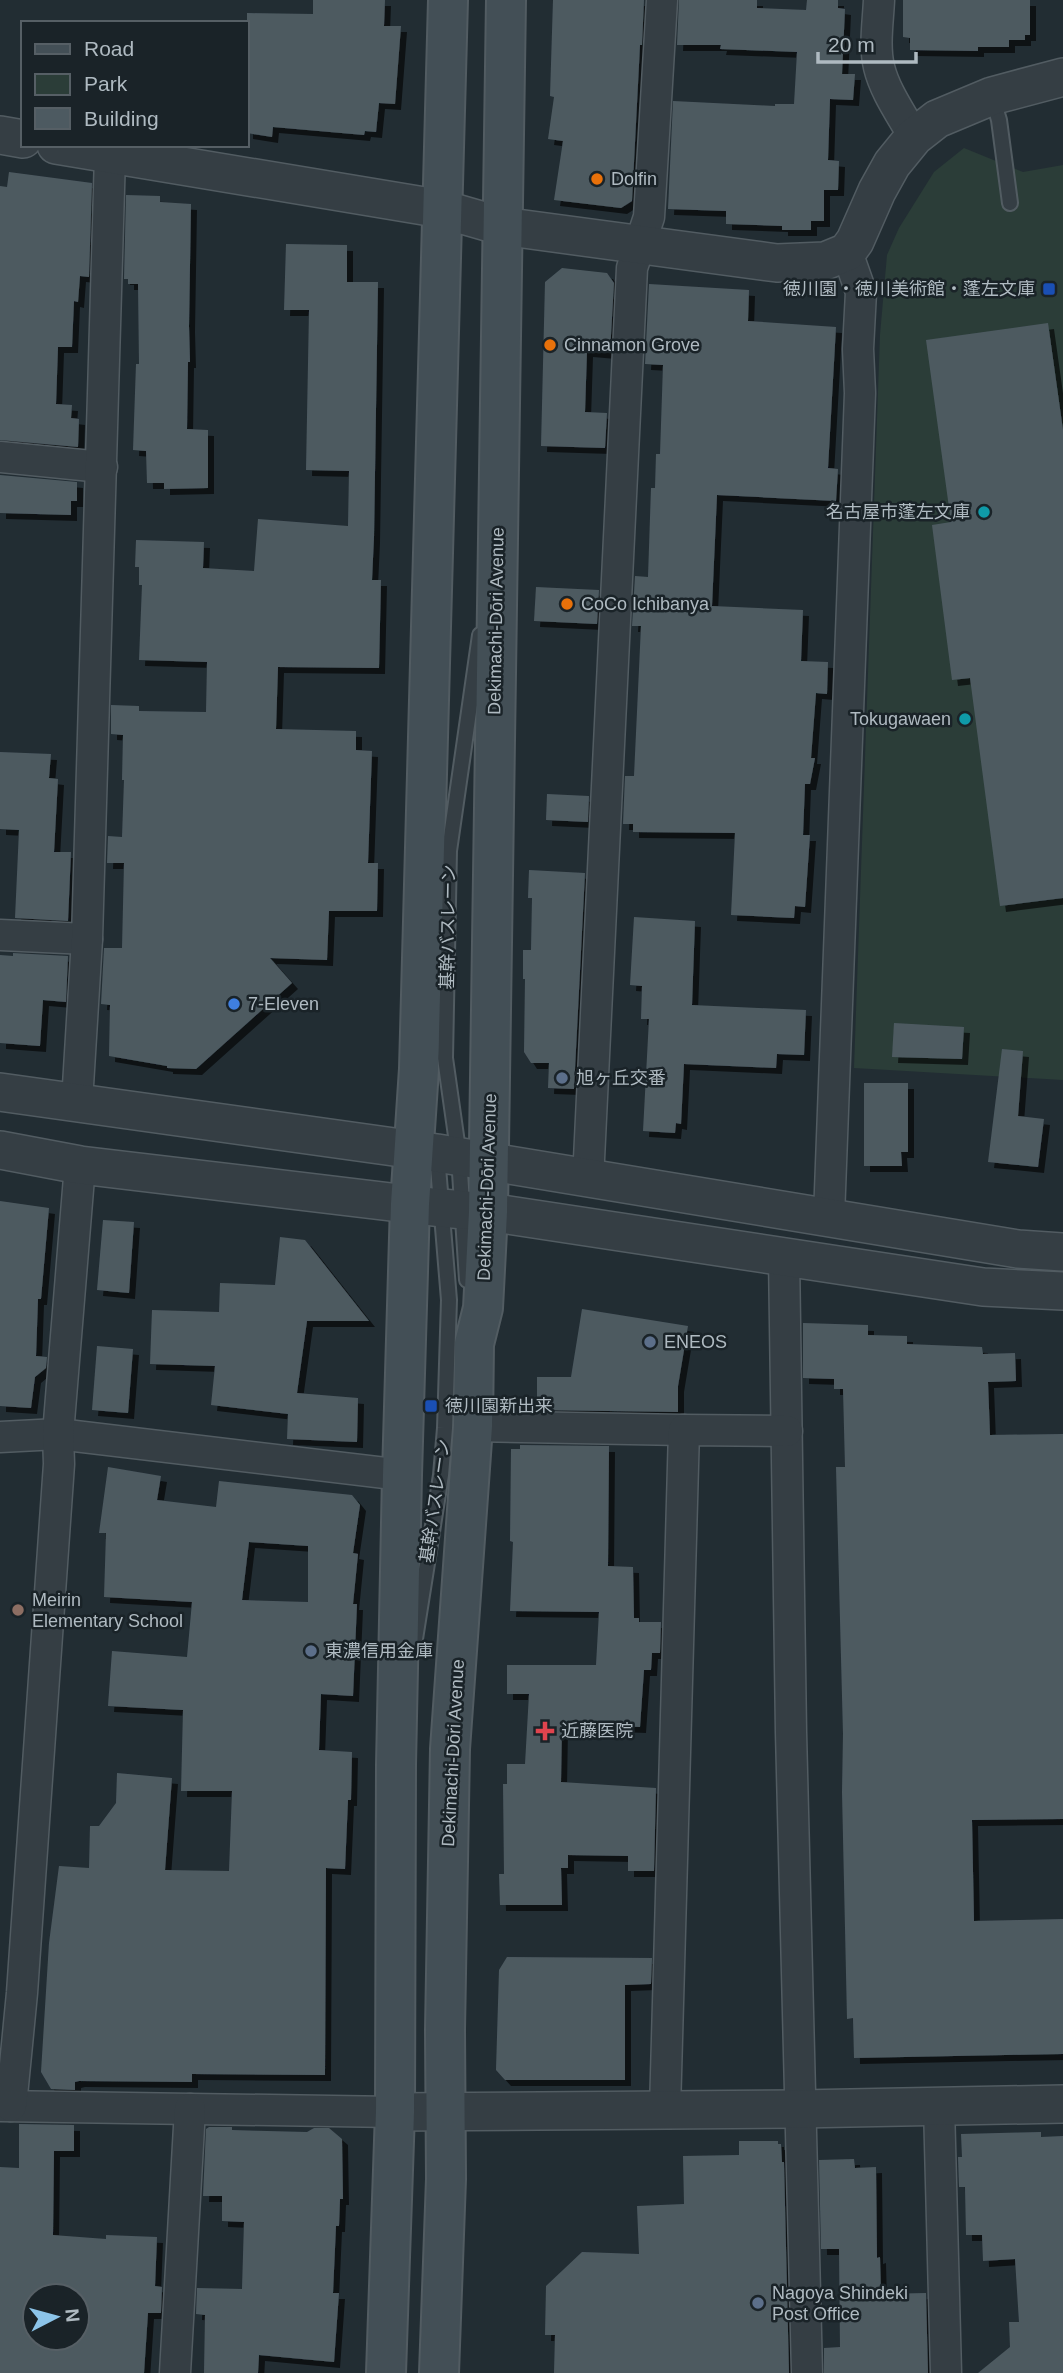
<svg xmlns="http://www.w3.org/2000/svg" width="1063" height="2373" viewBox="0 0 1063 2373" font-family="Helvetica,'Noto Sans JP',sans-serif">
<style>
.green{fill:#2b3d38}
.building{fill:#4d5a61;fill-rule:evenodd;filter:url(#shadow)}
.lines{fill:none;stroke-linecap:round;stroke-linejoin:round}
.service-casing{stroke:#525c62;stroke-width:18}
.minor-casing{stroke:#525c62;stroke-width:33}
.tertiary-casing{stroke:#525c62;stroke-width:40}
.secondary-casing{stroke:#525c62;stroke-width:42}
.service{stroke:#353e44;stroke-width:14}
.minor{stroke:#353e44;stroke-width:30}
.tertiary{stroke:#353e44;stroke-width:37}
.secondary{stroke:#434f56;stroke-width:38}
.food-dot{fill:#e8710a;stroke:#1a2328;stroke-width:2.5}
.transit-dot{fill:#1a4fb4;stroke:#1a2328;stroke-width:2.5}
.culture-dot{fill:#0f9aa8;stroke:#1a2328;stroke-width:2.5}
.shop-dot{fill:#3f7fe0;stroke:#1a2328;stroke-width:2.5}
.service-dot{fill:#5c6f8a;stroke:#1a2328;stroke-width:2.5}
.education-dot{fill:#8d6e63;stroke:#1a2328;stroke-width:2.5}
.health-dot{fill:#e0444e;stroke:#1a2328;stroke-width:2.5}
.labels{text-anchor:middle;stroke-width:5;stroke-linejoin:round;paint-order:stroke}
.poi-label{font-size:18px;fill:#afbac1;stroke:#1a2328;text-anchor:start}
.street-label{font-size:18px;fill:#afbac1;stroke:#1a2328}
</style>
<defs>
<filter id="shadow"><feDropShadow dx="6" dy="6" stdDeviation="0" flood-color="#0009"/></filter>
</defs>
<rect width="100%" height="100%" fill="#222d33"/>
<path class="green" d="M 964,148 L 1023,172 L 1063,165 L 1063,1080 L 854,1068 L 880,335 L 887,255 L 899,228 L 934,172 Z"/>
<g class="building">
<path d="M 313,0 L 385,0 L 384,26 L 401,26 L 395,104 L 379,103 L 376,132 L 365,131 L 364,135 L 273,127 L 272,137 L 247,133 L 247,13 L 313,14 Z"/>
<path d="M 553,0 L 644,0 L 642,45 L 640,45 L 632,201 L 621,208 L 554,200 L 563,141 L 548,139 L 554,97 L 550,96 Z"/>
<path d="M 679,0 L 757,0 L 757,8 L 806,10 L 807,0 L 838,0 L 838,8 L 845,9 L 842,74 L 855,74 L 853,100 L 830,99 L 828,160 L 839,161 L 838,190 L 824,190 L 824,221 L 811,221 L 811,230 L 782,230 L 782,226 L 726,224 L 726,211 L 668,209 L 673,101 L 775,106 L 775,104 L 794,104 L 797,52 L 720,49 L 721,45 L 677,45 Z"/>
<path d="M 903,0 L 1030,0 L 1030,35 L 1025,35 L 1025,40 L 1009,40 L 1009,47 L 978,47 L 978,51 L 910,50 L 910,38 L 903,37 Z"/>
<path d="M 9,172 L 92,183 L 89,277 L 80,276 L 78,302 L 74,301 L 72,347 L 58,347 L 56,404 L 72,405 L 71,418 L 79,419 L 78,447 L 0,440 L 0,186 L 7,187 Z"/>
<path d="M 126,195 L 160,196 L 160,202 L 191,204 L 189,326 L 190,362 L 188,362 L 187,429 L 208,430 L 208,488 L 164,489 L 164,483 L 147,483 L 146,451 L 133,450 L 136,364 L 139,364 L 138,284 L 128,284 L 128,279 L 124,279 Z"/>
<path d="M 286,244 L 347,245 L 347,282 L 378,282 L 374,537 L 372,580 L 381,580 L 379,668 L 278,667 L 276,729 L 356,731 L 356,750 L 372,751 L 368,863 L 378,863 L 377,911 L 329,911 L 327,960 L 270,958 L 292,983 L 196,1069 L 167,1068 L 167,1066 L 109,1056 L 110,1005 L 101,1004 L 104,948 L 122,948 L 124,863 L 107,863 L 108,836 L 122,837 L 124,780 L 122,780 L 123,735 L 111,734 L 111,705 L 139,706 L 139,711 L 206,712 L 207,662 L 139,660 L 142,585 L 139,585 L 139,567 L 135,567 L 136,540 L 204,542 L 203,568 L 254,571 L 258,519 L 348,526 L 349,471 L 306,470 L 309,310 L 284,310 Z"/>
<path d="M 562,268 L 607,273 L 614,283 L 610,353 L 587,351 L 585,412 L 607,413 L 605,448 L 541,446 L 545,282 Z"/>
<path d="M 649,284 L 749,290 L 748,321 L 836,327 L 828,468 L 838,469 L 836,501 L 717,495 L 712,606 L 803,610 L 801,661 L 828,662 L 827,694 L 816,693 L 811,758 L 815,758 L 810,784 L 805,784 L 803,835 L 810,835 L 805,907 L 795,906 L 794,918 L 731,915 L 735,833 L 633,832 L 633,824 L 623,824 L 625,776 L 634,776 L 641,626 L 632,626 L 635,576 L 648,577 L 651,488 L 655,488 L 656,454 L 660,454 L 663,365 L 645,364 Z"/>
<path d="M 1048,323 L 1063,430 L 1063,898 L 1000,906 L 970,678 L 952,680 L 932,525 L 951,522 L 926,340 Z"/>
<path d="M 0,475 L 77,482 L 77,501 L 71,501 L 71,515 L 0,513 Z"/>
<path d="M 536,587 L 599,590 L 597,624 L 534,621 Z"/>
<path d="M 0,752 L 51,754 L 49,778 L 58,779 L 54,852 L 71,852 L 68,921 L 15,918 L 19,830 L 0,829 Z"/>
<path d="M 547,794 L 589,796 L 588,822 L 546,820 Z"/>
<path d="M 529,870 L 585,873 L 574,1089 L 548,1088 L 549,1063 L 531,1063 L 524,1052 L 525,979 L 523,979 L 523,950 L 531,950 L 532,898 L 528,898 Z"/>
<path d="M 634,917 L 695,921 L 692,1005 L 806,1010 L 804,1055 L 777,1054 L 776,1068 L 684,1064 L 681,1124 L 676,1123 L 675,1133 L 643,1131 L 649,1019 L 641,1019 L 642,986 L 630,985 Z"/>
<path d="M 13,953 L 68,956 L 66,1002 L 43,1000 L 40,1046 L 0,1043 L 0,955 L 13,956 Z"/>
<path d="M 894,1023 L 964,1027 L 962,1059 L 892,1057 Z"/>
<path d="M 1002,1049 L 1023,1051 L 1018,1116 L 1044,1119 L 1038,1167 L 988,1162 Z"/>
<path d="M 864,1083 L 908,1083 L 908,1152 L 901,1152 L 902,1166 L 864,1166 Z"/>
<path d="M 0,1201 L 49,1208 L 41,1299 L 38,1299 L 36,1356 L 47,1357 L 46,1368 L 35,1377 L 31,1408 L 0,1406 Z"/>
<path d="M 103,1220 L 134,1222 L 129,1293 L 97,1290 Z"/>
<path d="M 280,1237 L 305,1240 L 369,1321 L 307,1321 L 297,1393 L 358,1398 L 357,1442 L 287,1439 L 288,1414 L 211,1405 L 215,1366 L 150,1364 L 152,1310 L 219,1312 L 220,1283 L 275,1285 Z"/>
<path d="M 582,1309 L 688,1326 L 678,1386 L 678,1412 L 537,1410 L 537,1377 L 571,1377 Z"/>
<path d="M 803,1323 L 868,1325 L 868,1335 L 907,1336 L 907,1344 L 982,1347 L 983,1354 L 1015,1353 L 1016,1381 L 988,1382 L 990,1435 L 1063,1434 L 1063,1819 L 972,1820 L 974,1921 L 1063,1919 L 1063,2054 L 854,2058 L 853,2018 L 847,2019 L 842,1792 L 843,1734 L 836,1467 L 845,1467 L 843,1389 L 834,1389 L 834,1379 L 803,1378 Z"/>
<path d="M 97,1346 L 133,1349 L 128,1413 L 92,1410 Z"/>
<path d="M 520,1445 L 609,1446 L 608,1566 L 633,1567 L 634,1618 L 639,1618 L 639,1622 L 661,1622 L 660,1653 L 652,1653 L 651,1670 L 644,1670 L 640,1727 L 562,1724 L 561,1782 L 656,1788 L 654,1871 L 628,1871 L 628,1856 L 568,1855 L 568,1868 L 561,1868 L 562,1905 L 500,1905 L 499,1874 L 504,1874 L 503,1784 L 507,1784 L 507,1764 L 525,1764 L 529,1694 L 507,1694 L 507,1665 L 596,1665 L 599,1612 L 510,1611 L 513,1542 L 510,1541 L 511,1449 L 520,1449 Z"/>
<path d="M 108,1467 L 161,1476 L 157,1500 L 216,1507 L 219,1481 L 352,1495 L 360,1505 L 353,1553 L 358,1554 L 353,1604 L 357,1604 L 353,1696 L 321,1694 L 319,1750 L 352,1752 L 351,1800 L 348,1800 L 345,1869 L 326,1868 L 325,2075 L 192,2074 L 192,2082 L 79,2081 L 75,2082 L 75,2090 L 51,2089 L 41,2072 L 49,1943 L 59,1866 L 89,1868 L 90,1826 L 99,1826 L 116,1803 L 117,1773 L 172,1778 L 165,1870 L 229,1871 L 232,1791 L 181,1791 L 183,1710 L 108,1706 L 112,1651 L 187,1657 L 192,1602 L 104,1597 L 106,1533 L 99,1533 ZM 249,1542 L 308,1546 L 308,1602 L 242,1600 Z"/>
<path d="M 507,1957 L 652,1958 L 651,1984 L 625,1985 L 625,2080 L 505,2080 L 496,2070 L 499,1970 Z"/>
<path d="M 19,2124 L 74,2125 L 74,2151 L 54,2151 L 53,2235 L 106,2239 L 106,2235 L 157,2237 L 155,2286 L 162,2287 L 161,2313 L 148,2313 L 144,2373 L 0,2373 L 0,2167 L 19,2168 ZM 35,2296 L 77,2296 L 77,2338 L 35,2338 Z"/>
<path d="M 209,2127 L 232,2127 L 232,2130 L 307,2132 L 314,2128 L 329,2128 L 342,2139 L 343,2199 L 340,2199 L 339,2226 L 336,2226 L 333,2293 L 339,2293 L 334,2362 L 259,2355 L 258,2373 L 204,2373 L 205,2315 L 196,2314 L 197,2288 L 242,2289 L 244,2222 L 222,2221 L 222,2196 L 203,2196 L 206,2129 Z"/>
<path d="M 1041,2132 L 1041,2137 L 1063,2136 L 1063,2373 L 978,2373 L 1010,2347 L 1009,2322 L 1019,2322 L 1015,2259 L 983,2261 L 982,2235 L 966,2235 L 965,2187 L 959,2187 L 958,2157 L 962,2157 L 961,2134 Z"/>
<path d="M 739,2141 L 778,2141 L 778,2144 L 781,2144 L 782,2162 L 784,2162 L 789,2373 L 554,2373 L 555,2335 L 545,2335 L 546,2286 L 582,2252 L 639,2254 L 637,2206 L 684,2204 L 683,2156 L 739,2155 Z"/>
<path d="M 854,2159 L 855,2168 L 876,2167 L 877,2258 L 880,2257 L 881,2294 L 926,2293 L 928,2373 L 824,2373 L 824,2348 L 840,2347 L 839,2249 L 821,2249 L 819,2160 Z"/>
</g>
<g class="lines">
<g class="service-casing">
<g id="service">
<path d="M 992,97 L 999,120 L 1010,203"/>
<path d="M 467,1280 L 459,1157 L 445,1058 L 449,851 L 480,635"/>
<path d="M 415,1639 L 441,1475 L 445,1428 L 449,1300 L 437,1155"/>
</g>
</g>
<g class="minor-casing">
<g id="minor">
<path d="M 879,0 C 878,22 874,46 879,67 C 885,92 902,115 914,137"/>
<path d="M 0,457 L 102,467"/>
<path d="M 0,935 L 87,939"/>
<path d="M 77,1102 L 87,939 L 110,155"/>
<path d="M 588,1180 L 632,268 L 649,217 L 662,0"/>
<path d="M 829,1217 L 860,393 L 858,349 L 861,292 L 847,252"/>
<path d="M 784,1256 L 791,1732 L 807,2373"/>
<path d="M 473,1426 L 684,1430"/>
<path d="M 0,1437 L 58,1434 L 402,1475"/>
<path d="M 0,2106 L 395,2112"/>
<path d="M 11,2106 L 22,1993 L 59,1464 L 58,1434 L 80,1165"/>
<path d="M 939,2106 L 946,2373"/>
<path d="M 665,2110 L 684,1430 L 787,1431"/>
<path d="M 175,2373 L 190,2109"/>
</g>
</g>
<g class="tertiary-casing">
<g id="tertiary">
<path d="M 0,135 L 23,139"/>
<path d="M 56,145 L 442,209 L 501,226 L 777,263 L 825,261 L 847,252 L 855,241 L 877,191 L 892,164 L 914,137 L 937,119 L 992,96 L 1063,77"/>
<path d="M 0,1092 L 437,1153 L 1018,1249 L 1063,1252"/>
<path d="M 0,1150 L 80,1165 L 441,1208 L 488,1212 L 983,1287 L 1063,1291"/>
<path d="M 395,2112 L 799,2109 L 1063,2104"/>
</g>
</g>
<g class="secondary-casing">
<g id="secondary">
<path d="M 386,2373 L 395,2112 L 396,1765 L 402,1475 L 410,1204 L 419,1069 L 448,0"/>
<path d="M 439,2373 L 446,2179 L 445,2030 L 450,1749 L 473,1426 L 474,1344 L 483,1308 L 488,1212 L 506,0"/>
</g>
</g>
<use href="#service" class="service"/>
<use href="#minor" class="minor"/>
<use href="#tertiary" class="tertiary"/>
<use href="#secondary" class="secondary"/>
</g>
<g class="food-dot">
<circle cx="597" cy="179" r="7"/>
<circle cx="550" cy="345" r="7"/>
<circle cx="567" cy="604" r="7"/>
</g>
<g class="transit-dot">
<rect x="1042" y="282" width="14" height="14" rx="3.5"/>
<rect x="424" y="1399" width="14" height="14" rx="3.5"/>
</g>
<g class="culture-dot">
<circle cx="984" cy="512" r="7"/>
<circle cx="965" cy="719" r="7"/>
</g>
<circle class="shop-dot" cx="234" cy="1004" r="7"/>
<g class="service-dot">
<circle cx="562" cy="1078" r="7"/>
<circle cx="650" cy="1342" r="7"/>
<circle cx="311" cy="1651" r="7"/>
<circle cx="758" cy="2303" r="7"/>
</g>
<circle class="education-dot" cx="18" cy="1610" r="7"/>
<path class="health-dot" d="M541.5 1720.5h7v7h7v7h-7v7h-7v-7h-7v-7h7z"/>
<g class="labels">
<g class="poi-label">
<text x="611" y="185">Dolfin</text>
<text x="1035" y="295" text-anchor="end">徳川園・徳川美術館・蓬左文庫</text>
<text x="564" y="351">Cinnamon Grove</text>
<text x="970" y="518" text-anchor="end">名古屋市蓬左文庫</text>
<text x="581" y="610">CoCo Ichibanya</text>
<text x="951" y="725" text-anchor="end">Tokugawaen</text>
<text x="248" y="1010">7-Eleven</text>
<text x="576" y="1084">旭ヶ丘交番</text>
<text x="664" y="1348">ENEOS</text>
<text x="445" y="1412">徳川園新出来</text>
<text x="32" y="1606">Meirin<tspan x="32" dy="21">Elementary School</tspan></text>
<text x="325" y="1657">東濃信用金庫</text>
<text x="561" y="1737">近藤医院</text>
<text x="772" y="2299">Nagoya Shindeki<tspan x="772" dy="21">Post Office</tspan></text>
</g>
<g class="street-label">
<text transform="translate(496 621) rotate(-89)" y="6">Dekimachi-Dōri Avenue</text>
<text transform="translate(448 927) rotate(-89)" y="6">基幹バスレーン</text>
<text transform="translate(487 1187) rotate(-88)" y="6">Dekimachi-Dōri Avenue</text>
<text transform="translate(435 1501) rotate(-82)" y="6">基幹バスレーン</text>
<text transform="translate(453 1753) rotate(-87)" y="6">Dekimachi-Dōri Avenue</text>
</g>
</g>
<rect x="21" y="21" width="228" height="126" fill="#1a2328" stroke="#565f65" stroke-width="2"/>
<rect x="35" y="44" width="35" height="10" fill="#434f56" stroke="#565f65" stroke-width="2"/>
<text x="84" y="56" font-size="21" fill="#afbac1">Road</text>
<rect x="35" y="74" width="35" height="21" fill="#2b3d38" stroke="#565f65" stroke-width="2"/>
<text x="84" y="91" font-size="21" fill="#afbac1">Park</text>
<rect x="35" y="108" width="35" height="21" fill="#4d5a61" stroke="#565f65" stroke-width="2"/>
<text x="84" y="126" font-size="21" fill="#afbac1">Building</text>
<g transform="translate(56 2317) rotate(84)"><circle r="33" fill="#1a2328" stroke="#565f65" stroke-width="2"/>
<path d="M0-5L12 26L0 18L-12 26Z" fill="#8cc4e9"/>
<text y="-10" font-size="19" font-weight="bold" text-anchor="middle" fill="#afbac1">N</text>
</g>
<path d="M818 52v10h98v-10" fill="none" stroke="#afbac1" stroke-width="3.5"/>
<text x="828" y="52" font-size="21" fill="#afbac1" stroke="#1a2328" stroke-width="5" paint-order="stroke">20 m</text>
</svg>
